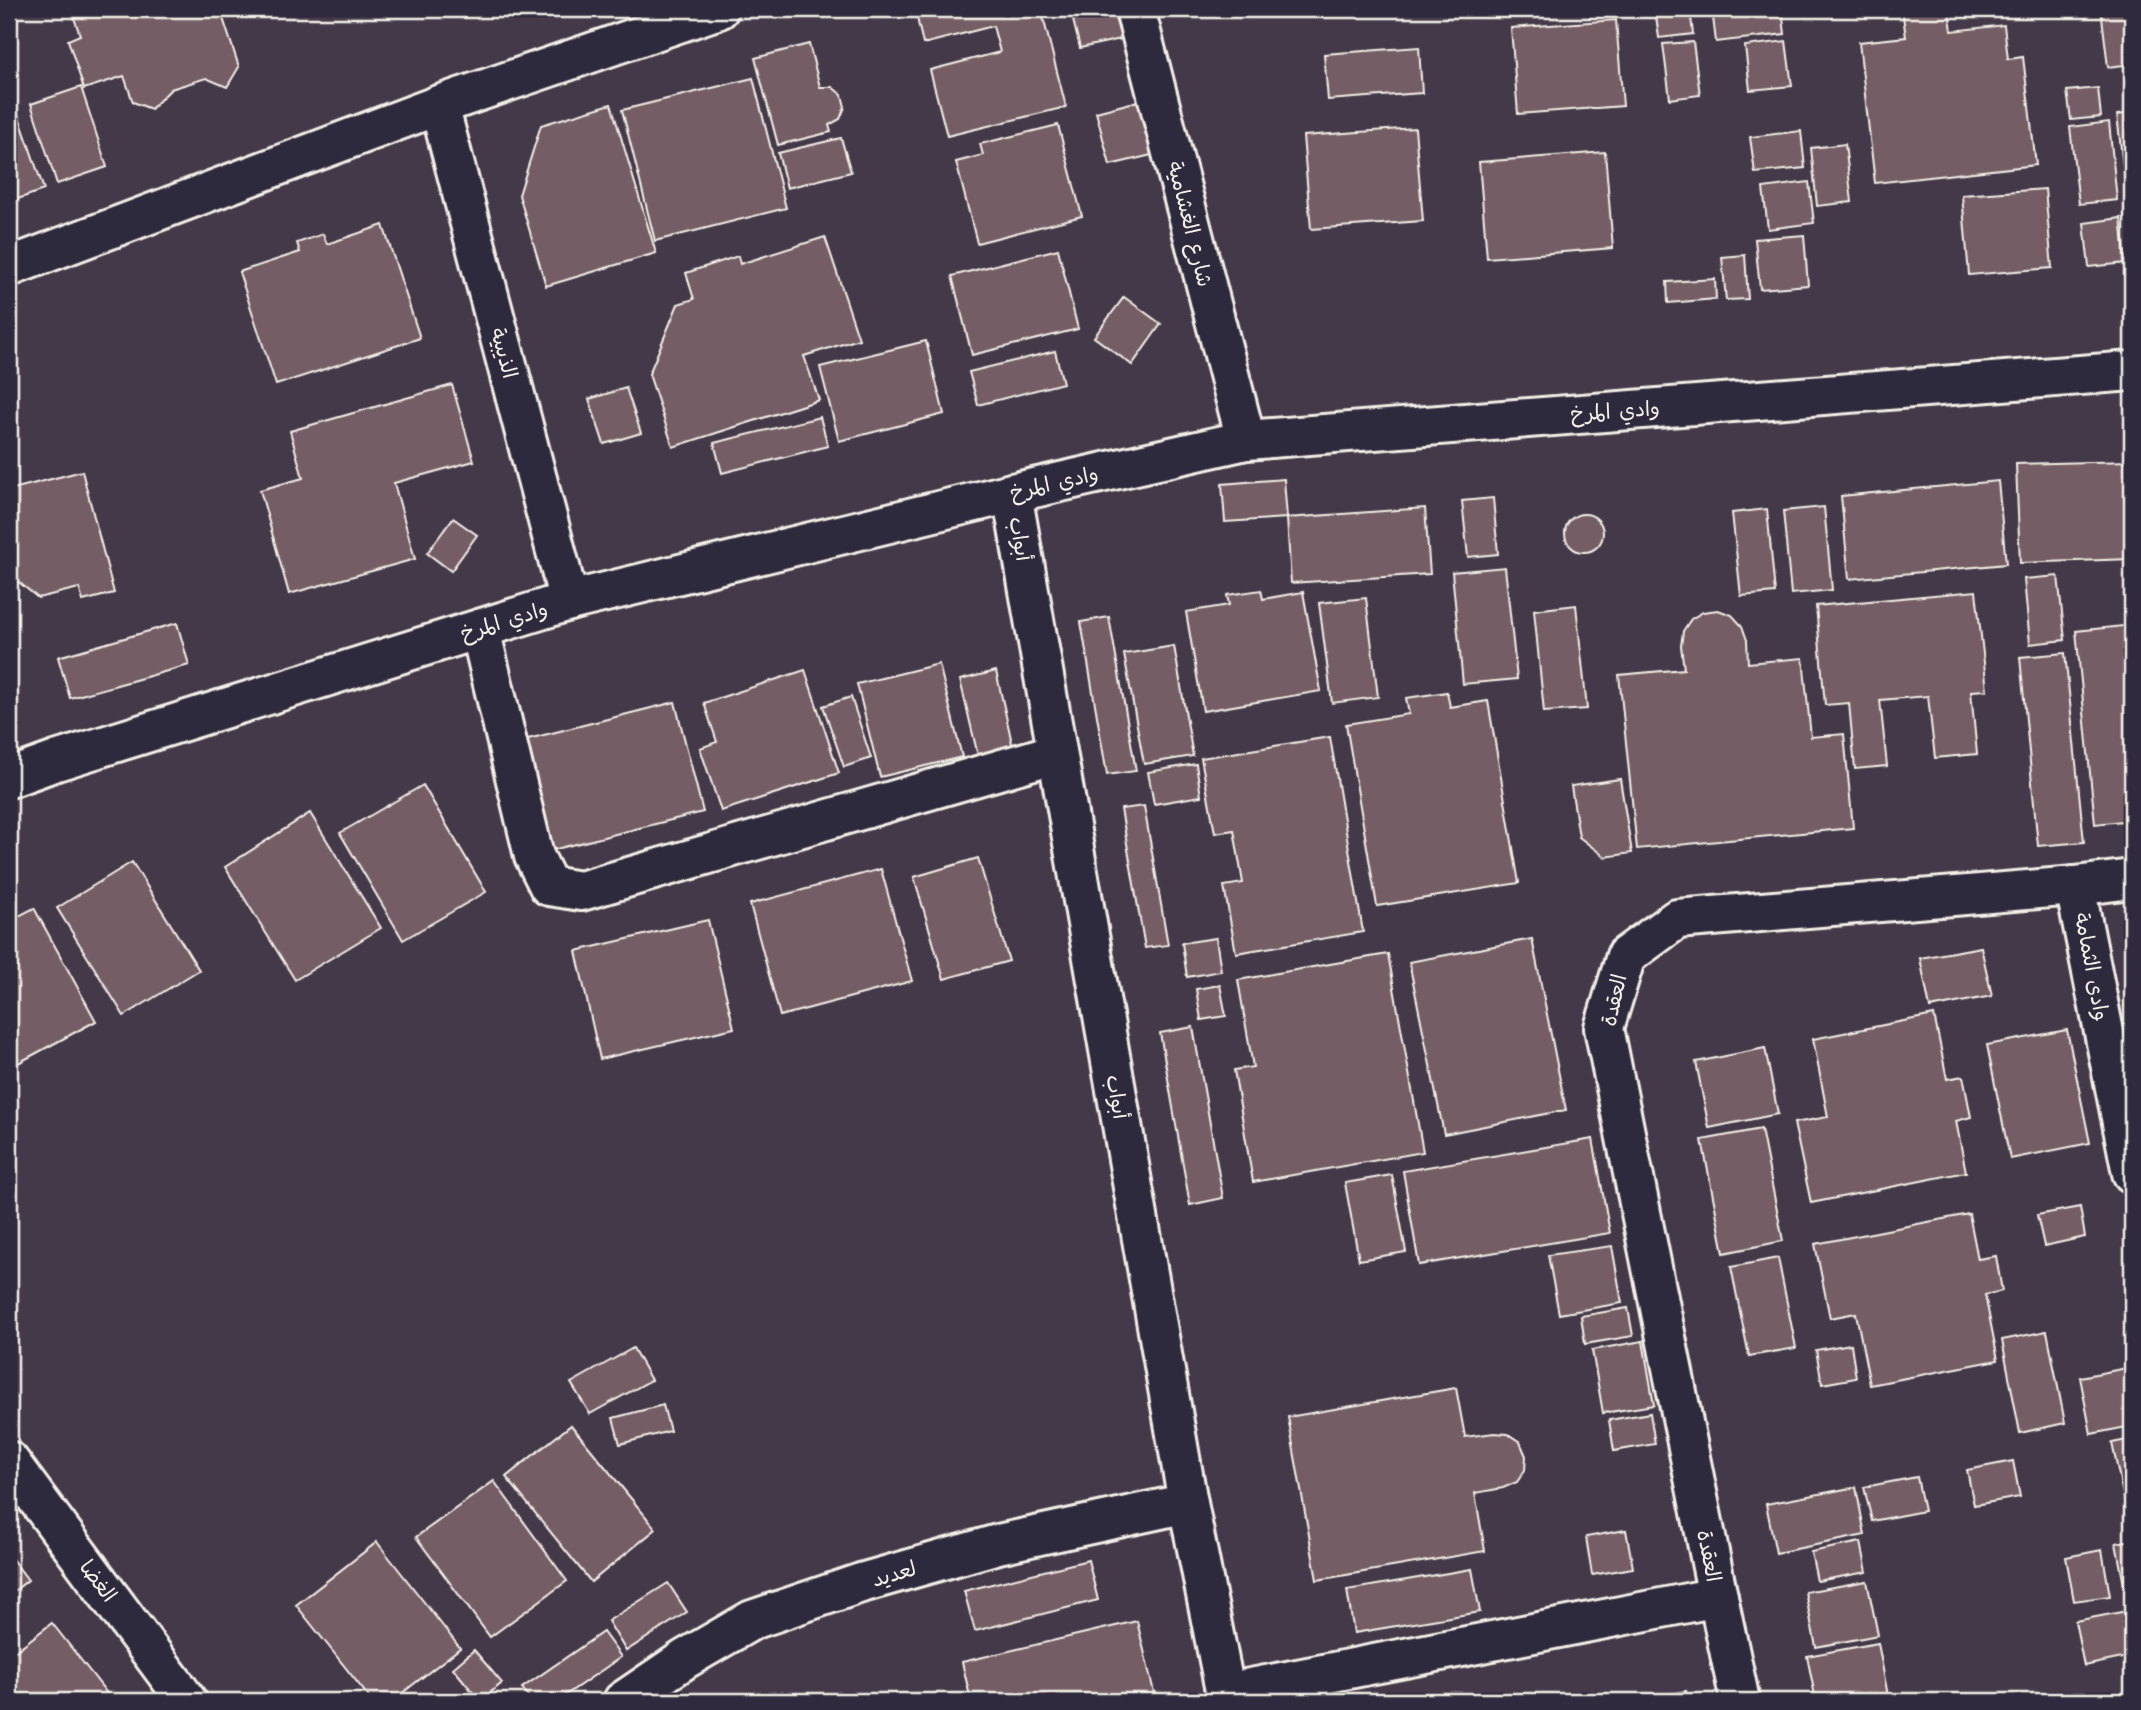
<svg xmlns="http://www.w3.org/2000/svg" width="2141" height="1710" viewBox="0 0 2141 1710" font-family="Kalam,'Playpen Sans Arabic',sans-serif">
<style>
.building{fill:#755d65;stroke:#f4f1e8;stroke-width:2}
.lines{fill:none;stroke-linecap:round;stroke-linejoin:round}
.minor-casing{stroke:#f4f1e8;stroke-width:44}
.minor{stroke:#2f2a3d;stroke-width:38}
.labels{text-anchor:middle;stroke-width:5;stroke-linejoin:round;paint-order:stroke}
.street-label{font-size:21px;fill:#f4f1e8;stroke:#2f2a3d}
</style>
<rect width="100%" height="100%" fill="#443949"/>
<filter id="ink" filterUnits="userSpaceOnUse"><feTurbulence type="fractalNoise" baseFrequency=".0143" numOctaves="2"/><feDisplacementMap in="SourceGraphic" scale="14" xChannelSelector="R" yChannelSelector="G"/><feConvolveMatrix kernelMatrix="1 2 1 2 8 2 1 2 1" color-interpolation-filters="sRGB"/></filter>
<g filter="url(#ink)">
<g class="building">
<path d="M 71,9 L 220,9 L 239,67 L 227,87 L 206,78 L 171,89 L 151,109 L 133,102 L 124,76 L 84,89 L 68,40 L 80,35 Z"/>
<path d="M 915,9 L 1041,9 L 1066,107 L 947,136 L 930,70 L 1000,52 L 993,26 L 923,44 Z"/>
<path d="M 1655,9 L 1690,9 L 1693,34 L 1659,38 Z"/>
<path d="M 1712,9 L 1782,9 L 1785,34 L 1716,42 Z"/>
<path d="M 1902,9 L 1949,9 L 1952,31 L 2004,25 L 2008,59 L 2023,57 L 2036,165 L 1875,183 L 1859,42 L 1906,37 Z"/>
<path d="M 2101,9 L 2132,9 L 2132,64 L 2108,67 Z"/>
<path d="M 1113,10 L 1121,39 L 1080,48 L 1073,20 Z"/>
<path d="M 1616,20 L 1623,106 L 1518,114 L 1511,28 Z"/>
<path d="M 1786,41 L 1792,86 L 1750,90 L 1745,46 Z"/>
<path d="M 1693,42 L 1700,95 L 1670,99 L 1663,44 Z"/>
<path d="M 809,44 L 820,87 L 832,87 L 842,95 L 845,107 L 840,119 L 829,125 L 831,132 L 778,145 L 755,58 Z"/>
<path d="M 1419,47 L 1422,93 L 1328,100 L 1324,54 Z"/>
<path d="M 753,78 L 786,208 L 655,241 L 622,110 Z"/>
<path d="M 9,87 L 44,190 L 9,202 Z"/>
<path d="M 81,87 L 107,167 L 57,184 L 31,104 Z"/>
<path d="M 2098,88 L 2101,117 L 2071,120 L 2067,91 Z"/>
<path d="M 1146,99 L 1160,153 L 1110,165 L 1096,112 Z"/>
<path d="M 611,104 L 656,253 L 546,286 L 519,195 L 541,125 Z"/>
<path d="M 2132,113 L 2132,208 L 2128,208 L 2117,115 Z"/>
<path d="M 2109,122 L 2117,200 L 2079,204 L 2070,127 Z"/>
<path d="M 1058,125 L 1082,216 L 977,243 L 956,162 L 983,155 L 980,144 Z"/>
<path d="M 1415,128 L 1423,221 L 1311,229 L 1303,136 Z"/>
<path d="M 1801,131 L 1805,168 L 1755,173 L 1750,137 Z"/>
<path d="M 841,138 L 851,172 L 787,188 L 778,153 Z"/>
<path d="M 1845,144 L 1852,202 L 1817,206 L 1811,148 Z"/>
<path d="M 1605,152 L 1613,248 L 1487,258 L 1479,162 Z"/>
<path d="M 1809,182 L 1814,223 L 1768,229 L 1763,188 Z"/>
<path d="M 2045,189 L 2052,268 L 1969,275 L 1962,195 Z"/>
<path d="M 2121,218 L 2126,263 L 2089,267 L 2084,223 Z"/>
<path d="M 383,225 L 420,338 L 276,385 L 239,272 L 300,252 L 297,243 L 323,234 L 327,244 Z"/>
<path d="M 1804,235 L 1808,285 L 1760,289 L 1755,239 Z"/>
<path d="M 825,237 L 859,339 L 804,356 L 819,400 L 673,447 L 649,374 L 678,304 L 694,299 L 686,273 L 738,256 L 740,264 Z"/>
<path d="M 1058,249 L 1078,329 L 972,355 L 952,276 Z"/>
<path d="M 1745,255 L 1748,299 L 1726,300 L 1722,257 Z"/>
<path d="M 1715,279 L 1716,299 L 1668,303 L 1667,282 Z"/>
<path d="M 1124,297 L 1161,324 L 1132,365 L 1094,337 Z"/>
<path d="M 926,341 L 944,414 L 839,441 L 820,367 Z"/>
<path d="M 1055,351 L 1063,383 L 978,405 L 969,372 Z"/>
<path d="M 452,385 L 474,461 L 394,483 L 415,559 L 289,594 L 260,490 L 303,478 L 290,431 Z"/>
<path d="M 626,388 L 641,433 L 604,444 L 589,399 Z"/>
<path d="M 820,417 L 828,446 L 722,473 L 714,443 Z"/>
<path d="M 2132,461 L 2132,559 L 2020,563 L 2016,464 Z"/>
<path d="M 82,471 L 114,593 L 83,601 L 79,588 L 38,598 L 9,574 L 9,490 Z"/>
<path d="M 1284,479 L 1287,518 L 1225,522 L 1222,484 Z"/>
<path d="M 1998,481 L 2006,564 L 1849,579 L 1841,496 Z"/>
<path d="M 1493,498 L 1498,554 L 1468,557 L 1462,501 Z"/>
<path d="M 1824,507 L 1832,590 L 1791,594 L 1783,511 Z"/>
<path d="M 1425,508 L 1430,574 L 1291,583 L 1287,518 Z"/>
<path d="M 1767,509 L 1775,593 L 1741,596 L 1732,513 Z"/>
<circle cx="1584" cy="533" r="19"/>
<path d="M 453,518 L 477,535 L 451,571 L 427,553 Z"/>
<path d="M 1505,567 L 1517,679 L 1463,684 L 1452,572 Z"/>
<path d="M 2058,576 L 2065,640 L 2030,644 L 2024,579 Z"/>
<path d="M 1261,590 L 1263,599 L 1303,592 L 1321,691 L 1203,711 L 1186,612 L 1229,605 L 1227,595 Z"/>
<path d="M 1976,591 L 1987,690 L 1971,691 L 1977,754 L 1935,758 L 1928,696 L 1880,700 L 1887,766 L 1855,769 L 1849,703 L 1825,705 L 1816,606 Z"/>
<path d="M 1366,598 L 1378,697 L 1332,703 L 1319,603 Z"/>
<path d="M 1576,605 L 1587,709 L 1544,712 L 1534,610 Z"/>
<path d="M 1718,610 L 1732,615 L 1742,626 L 1747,640 L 1748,663 L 1803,658 L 1811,737 L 1844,734 L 1853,828 L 1637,849 L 1619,675 L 1684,669 L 1681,646 L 1683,631 L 1691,619 L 1703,612 Z"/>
<path d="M 1109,617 L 1136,771 L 1107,775 L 1081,622 Z"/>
<path d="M 177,623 L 189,665 L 70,698 L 58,657 Z"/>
<path d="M 2132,625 L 2132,820 L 2095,824 L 2076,631 Z"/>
<path d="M 1174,646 L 1193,756 L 1144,764 L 1124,654 Z"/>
<path d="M 2065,653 L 2084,842 L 2038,846 L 2020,657 Z"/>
<path d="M 939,664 L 962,757 L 880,777 L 857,684 Z"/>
<path d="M 805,670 L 839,773 L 721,811 L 700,748 L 717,742 L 704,703 Z"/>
<path d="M 996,671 L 1014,752 L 979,760 L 960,680 Z"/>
<path d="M 1447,692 L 1450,707 L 1488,701 L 1519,883 L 1377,906 L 1346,724 L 1409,714 L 1406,698 Z"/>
<path d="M 851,697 L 871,758 L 844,767 L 823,706 Z"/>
<path d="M 675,702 L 703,812 L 552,850 L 524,740 Z"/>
<path d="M 1330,737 L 1363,932 L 1236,953 L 1224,886 L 1243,883 L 1234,830 L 1215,833 L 1201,758 Z"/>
<path d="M 1196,764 L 1201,796 L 1154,804 L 1148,772 Z"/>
<path d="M 1620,779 L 1632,853 L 1605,857 L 1579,837 L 1571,786 Z"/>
<path d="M 423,785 L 486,892 L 403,940 L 340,833 Z"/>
<path d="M 1144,806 L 1168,945 L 1145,948 L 1121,809 Z"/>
<path d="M 310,813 L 381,928 L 295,980 L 225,867 Z"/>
<path d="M 978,858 L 1009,961 L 944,979 L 914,877 Z"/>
<path d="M 132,862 L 199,970 L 124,1016 L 57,908 Z"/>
<path d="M 881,869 L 912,981 L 780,1016 L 750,904 Z"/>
<path d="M 34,908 L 96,1021 L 9,1068 L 9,921 Z"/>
<path d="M 708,920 L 734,1028 L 600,1059 L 576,951 Z"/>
<path d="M 1216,938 L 1221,971 L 1187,977 L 1182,943 Z"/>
<path d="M 1532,939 L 1566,1110 L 1444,1134 L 1409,962 Z"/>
<path d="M 1981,947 L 1992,996 L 1930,1008 L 1920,958 Z"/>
<path d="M 1388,954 L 1423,1152 L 1253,1182 L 1234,1070 L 1253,1067 L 1238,980 Z"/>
<path d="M 1220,985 L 1226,1016 L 1201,1020 L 1196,989 Z"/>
<path d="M 1934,1015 L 1947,1079 L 1963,1076 L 1971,1117 L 1956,1121 L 1966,1172 L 1811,1203 L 1794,1123 L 1828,1117 L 1813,1039 Z"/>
<path d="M 1193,1027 L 1223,1198 L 1190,1205 L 1160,1033 Z"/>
<path d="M 2067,1030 L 2090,1143 L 2010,1159 L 1987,1045 Z"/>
<path d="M 1765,1048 L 1778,1114 L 1709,1128 L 1696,1062 Z"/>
<path d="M 1761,1129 L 1783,1241 L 1724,1253 L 1702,1140 Z"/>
<path d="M 1593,1139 L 1610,1233 L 1419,1265 L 1403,1171 Z"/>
<path d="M 1392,1175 L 1406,1252 L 1359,1260 L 1345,1183 Z"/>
<path d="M 2080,1207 L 2085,1237 L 2044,1246 L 2037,1215 Z"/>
<path d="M 1969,1214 L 1978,1259 L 1996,1256 L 2002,1291 L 1985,1295 L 1998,1360 L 1870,1385 L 1856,1313 L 1830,1318 L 1815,1244 Z"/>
<path d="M 1612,1246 L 1622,1303 L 1559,1314 L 1548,1255 Z"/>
<path d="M 1778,1258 L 1796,1348 L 1749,1356 L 1731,1267 Z"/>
<path d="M 1628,1308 L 1633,1336 L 1585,1344 L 1581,1316 Z"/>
<path d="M 2047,1331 L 2065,1423 L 2020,1433 L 2002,1340 Z"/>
<path d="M 1643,1341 L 1654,1405 L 1603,1413 L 1592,1350 Z"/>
<path d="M 1851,1344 L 1856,1378 L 1822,1384 L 1816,1350 Z"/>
<path d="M 633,1348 L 651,1380 L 590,1414 L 571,1383 Z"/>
<path d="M 2132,1367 L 2132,1426 L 2091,1434 L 2080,1377 Z"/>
<path d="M 1456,1388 L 1465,1437 L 1494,1433 L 1508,1434 L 1520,1442 L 1526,1456 L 1525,1470 L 1517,1482 L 1503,1488 L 1475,1493 L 1485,1551 L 1317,1580 L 1288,1417 Z"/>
<path d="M 663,1405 L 670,1431 L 620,1444 L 613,1418 Z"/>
<path d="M 1650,1413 L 1655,1444 L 1614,1451 L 1609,1420 Z"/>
<path d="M 571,1425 L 656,1529 L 591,1582 L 506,1477 Z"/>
<path d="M 2132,1439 L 2132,1512 L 2127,1513 L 2112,1443 Z"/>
<path d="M 2013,1461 L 2020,1497 L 1974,1505 L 1967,1470 Z"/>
<path d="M 1917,1477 L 1924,1511 L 1872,1521 L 1864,1487 Z"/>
<path d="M 494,1481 L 567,1581 L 490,1637 L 416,1537 Z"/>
<path d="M 1856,1487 L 1865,1535 L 1776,1553 L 1766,1504 Z"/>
<path d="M 1626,1530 L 1633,1568 L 1592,1575 L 1586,1537 Z"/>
<path d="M 2132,1540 L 2132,1605 L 2128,1606 L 2116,1543 Z"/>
<path d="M 377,1542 L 460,1648 L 392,1701 L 372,1701 L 296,1605 Z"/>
<path d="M 1861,1542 L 1867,1572 L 1817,1581 L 1811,1552 Z"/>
<path d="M 2102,1550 L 2110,1596 L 2074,1601 L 2066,1557 Z"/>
<path d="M 9,1555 L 28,1580 L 9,1595 Z"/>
<path d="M 1088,1560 L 1098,1600 L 975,1631 L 964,1591 Z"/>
<path d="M 1472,1569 L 1480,1612 L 1354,1633 L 1347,1590 Z"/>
<path d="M 1867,1581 L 1878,1635 L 1816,1647 L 1805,1592 Z"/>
<path d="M 668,1583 L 687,1612 L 626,1651 L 608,1621 Z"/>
<path d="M 2132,1610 L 2132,1656 L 2084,1666 L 2075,1621 Z"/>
<path d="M 1137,1621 L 1156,1701 L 971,1701 L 962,1662 Z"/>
<path d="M 52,1623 L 113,1701 L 9,1701 L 9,1656 Z"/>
<path d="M 603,1632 L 621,1657 L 557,1701 L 532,1701 L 522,1688 Z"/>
<path d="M 1878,1643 L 1889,1701 L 1816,1701 L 1807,1656 Z"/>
<path d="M 474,1650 L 502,1683 L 480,1701 L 453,1668 Z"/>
<path d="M 1686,1691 L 1688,1701 L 1634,1701 Z"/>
</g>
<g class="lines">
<g class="minor-casing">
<g id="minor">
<path d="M 1135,9 L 1246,440"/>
<path d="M 439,105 L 569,601"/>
<path d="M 9,267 L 439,105 L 719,9"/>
<path d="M 1012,493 L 1188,1503 L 1227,1701"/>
<path d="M 480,629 L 534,856 L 549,886 L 581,891 L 1057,753"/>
<path d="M 9,778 L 56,761 L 569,601 L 1012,493 L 1246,440 L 2132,371"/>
<path d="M 2075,886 L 2132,1173"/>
<path d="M 9,1461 L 187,1701"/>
<path d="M 1225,1693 L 1718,1597"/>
<path d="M 623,1701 L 685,1659 L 752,1620 L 861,1583 L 998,1544 L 1188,1503"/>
<path d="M 1740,1701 L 1718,1597 L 1604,1028 L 1626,956 L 1677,919 L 2075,886 L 2132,879"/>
</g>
</g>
<use href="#minor" class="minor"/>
</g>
</g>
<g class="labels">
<g class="street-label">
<text transform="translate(1190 224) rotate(76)" y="7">شارع الغشامية</text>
<text transform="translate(504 353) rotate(75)" y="7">الذيبية</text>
<text transform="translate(1615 411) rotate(-4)" y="7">وادي المرخ</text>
<text transform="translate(1054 483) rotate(-13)" y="7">وادي المرخ</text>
<text transform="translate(1020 539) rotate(80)" y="7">أبواب</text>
<text transform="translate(504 621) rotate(-17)" y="7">وادي المرخ</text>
<text transform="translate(2092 967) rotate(79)" y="7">وادى الثمامة</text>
<text transform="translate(1614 1000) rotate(-77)" y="7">العقدة</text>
<text transform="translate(1117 1097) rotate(80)" y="7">أبواب</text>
<text transform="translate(1709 1556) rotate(79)" y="7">العقدة</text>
<text transform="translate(894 1574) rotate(-16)" y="7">لعديد</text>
<text transform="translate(98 1581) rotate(53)" y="7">الغضا</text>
</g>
</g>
<rect width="2141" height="1710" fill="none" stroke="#2f2a3d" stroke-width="35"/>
<rect x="18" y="18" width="2106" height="1675" fill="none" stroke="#f4f1e8" stroke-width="2.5" filter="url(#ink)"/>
</svg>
